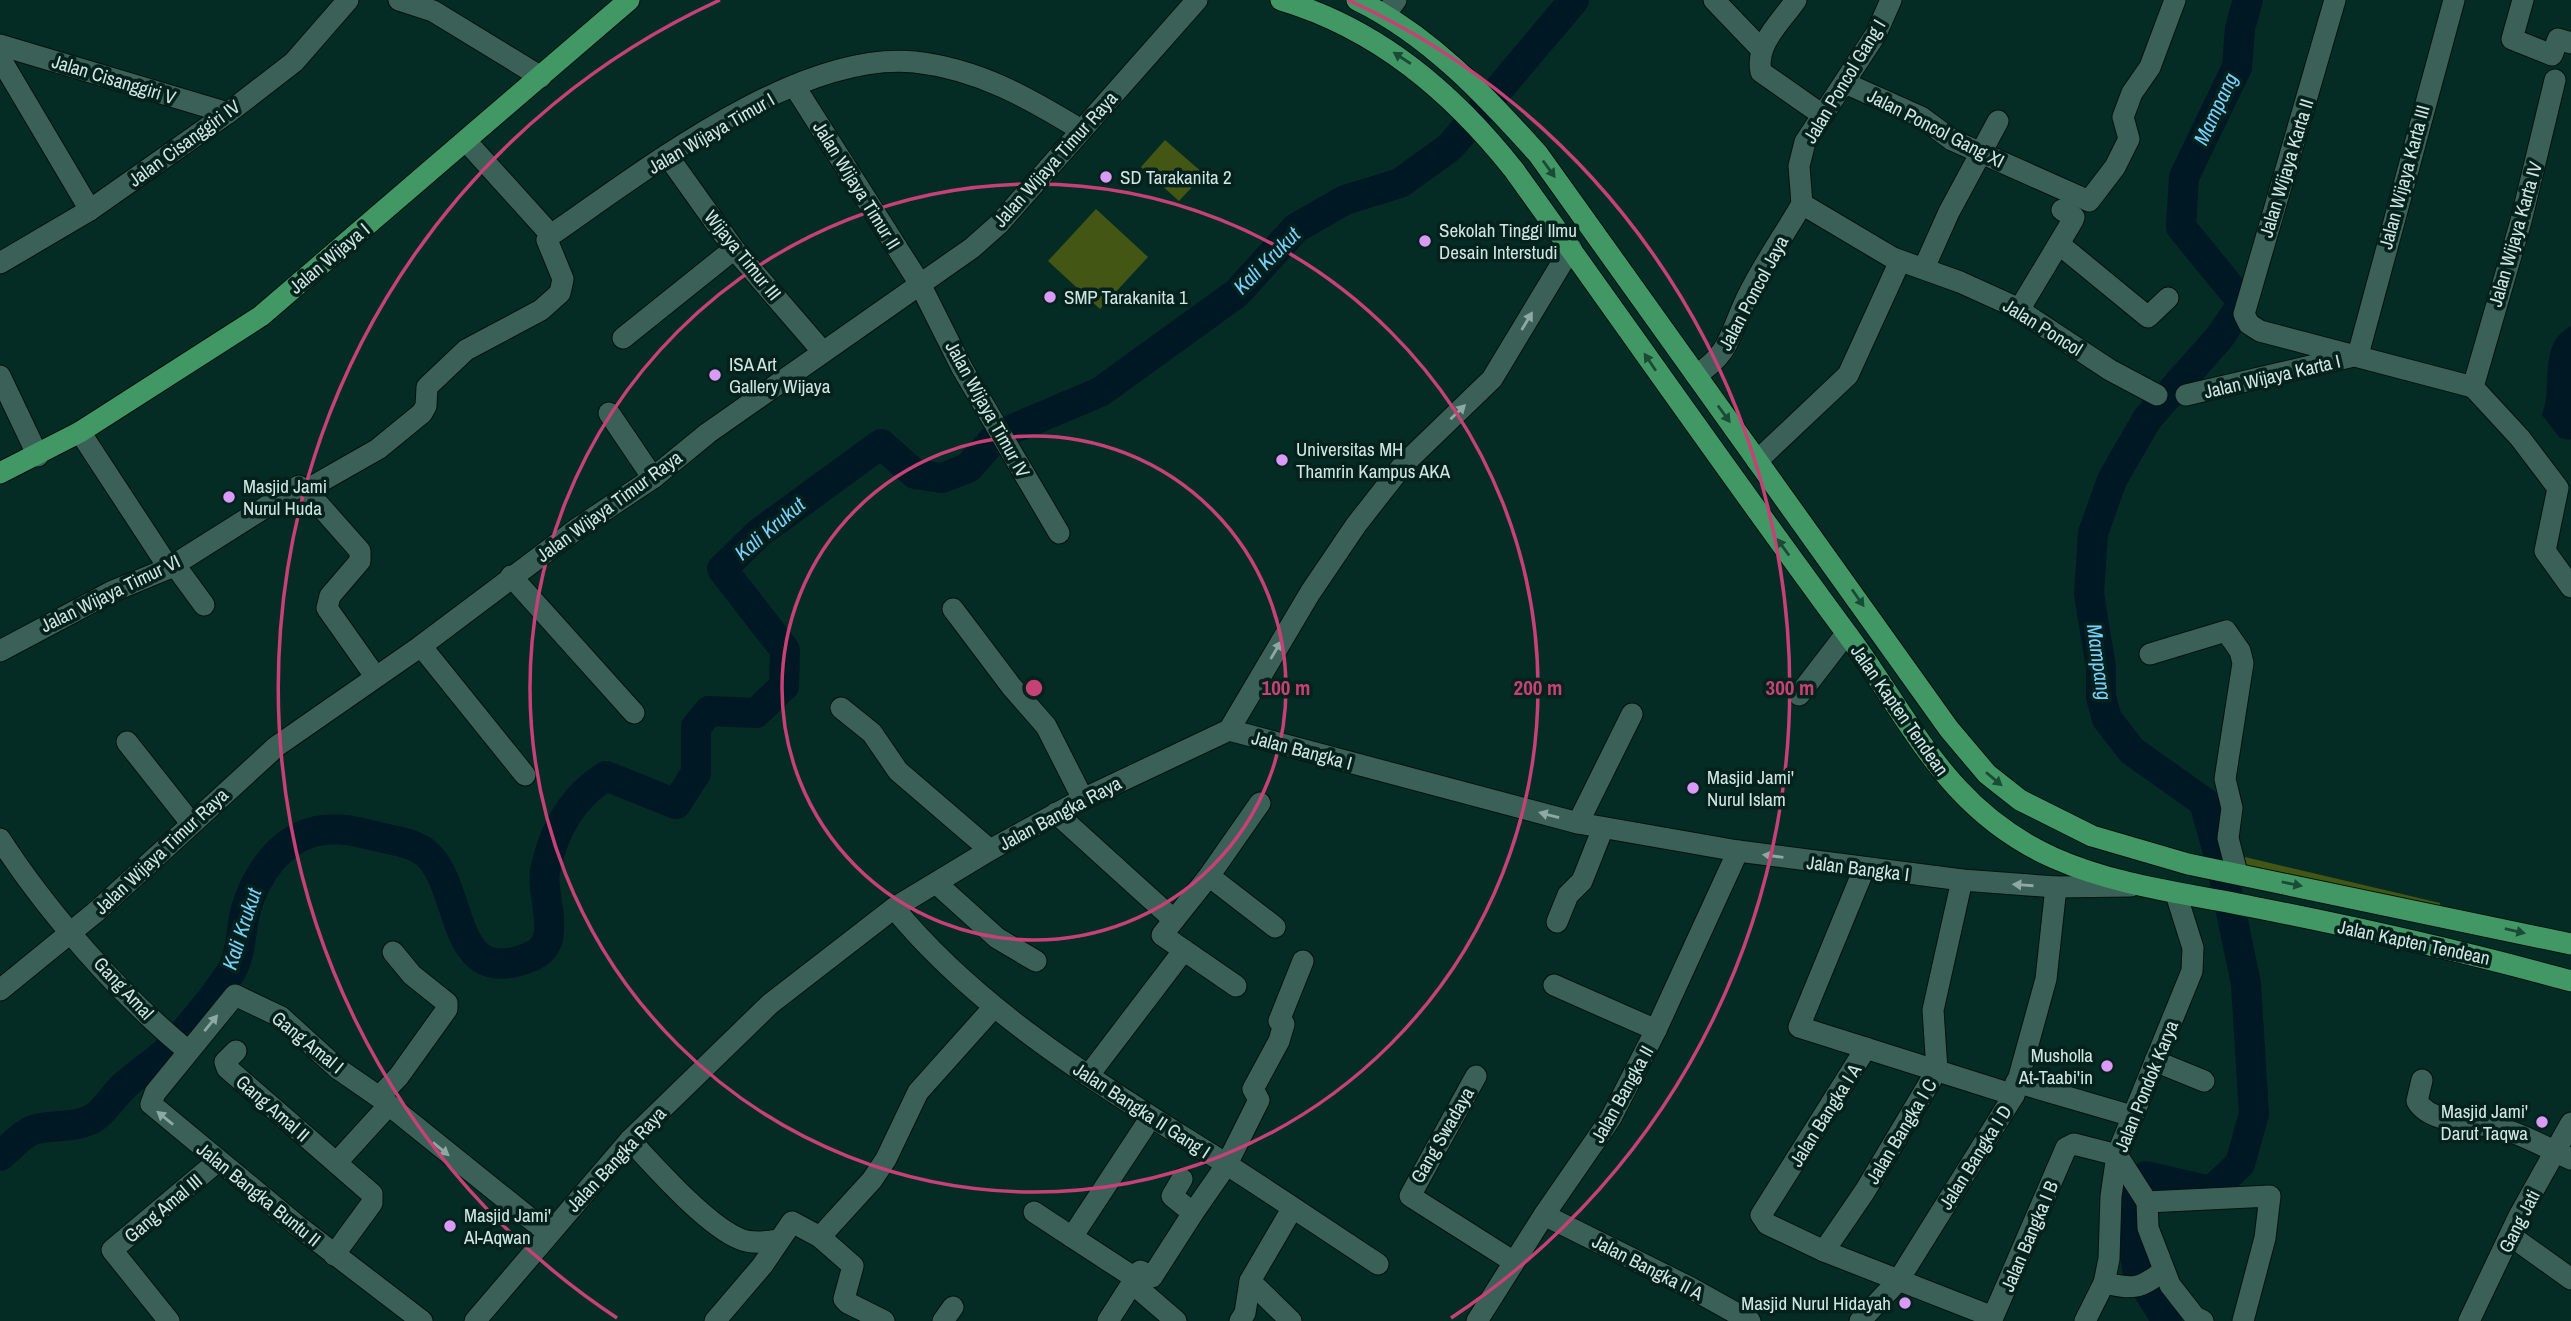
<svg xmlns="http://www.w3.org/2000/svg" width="2571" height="1321" viewBox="0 0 2571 1321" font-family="'Archivo Narrow',sans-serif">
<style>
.green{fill:#445614}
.water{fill:#001724}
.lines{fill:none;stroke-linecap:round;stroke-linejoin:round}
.river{stroke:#001724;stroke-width:30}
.minor-casing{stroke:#00130e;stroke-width:23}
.major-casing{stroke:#00130e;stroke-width:23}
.minor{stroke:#3a6057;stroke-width:21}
.major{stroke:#429865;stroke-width:21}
.oneway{fill:#1a4b36}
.oneway2{fill:#8da9a2}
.ring{fill:none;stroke:#c54176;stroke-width:3.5}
.poi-dot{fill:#da9af7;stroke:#04211c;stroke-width:2.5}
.labels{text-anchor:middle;stroke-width:7;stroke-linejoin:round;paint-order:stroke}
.street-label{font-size:19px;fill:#d1e5e0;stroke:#04211c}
.poi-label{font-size:19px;fill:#d1e5e0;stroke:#04211c;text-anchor:start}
.water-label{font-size:21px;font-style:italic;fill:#77d0fe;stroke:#04211c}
.centre{fill:#c54176;stroke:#04211c;stroke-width:3.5}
.ring-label{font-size:21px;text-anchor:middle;font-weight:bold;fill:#c54176;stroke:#04211c;stroke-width:7;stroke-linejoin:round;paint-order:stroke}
</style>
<rect width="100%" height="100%" fill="#042c25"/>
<g class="green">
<path d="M 1165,140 L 1204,174 L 1179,201 L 1141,167 Z"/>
<path d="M 1096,209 L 1148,257 L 1100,309 L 1048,261 Z"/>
<path d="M 2232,854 L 2440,903 L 2441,915 L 2237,873 Z"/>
</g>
<path class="water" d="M 2571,326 L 2571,439 L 2569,440 L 2560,438 L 2542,415 C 2554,386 2537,344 2571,326 Z"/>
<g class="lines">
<g class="river">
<path d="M 0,1156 C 9,1149 22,1134 33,1130 C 52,1124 77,1129 95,1117 C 106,1109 114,1095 124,1086 C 138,1073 155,1063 169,1049 C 190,1027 211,1001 229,975 C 242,956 240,931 246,909 C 256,875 280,839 317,831 C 339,826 358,832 379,837 C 395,841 416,843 428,855 C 465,892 449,990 530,957 C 566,943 540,897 545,871 C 553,832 572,797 606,776 L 676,804 L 696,773 L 696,727 L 709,711 L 756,713 L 784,686 L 785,650 L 722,569 L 759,533 L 881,444 L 915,474 L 942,478 L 968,468 L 994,439 L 1015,428 L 1100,392 L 1237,293 L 1296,228 L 1345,200 L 1400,183 L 1450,147 L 1574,0"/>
<path d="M 2167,1321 L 2138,1274 L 2133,1244 L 2121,1215 L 2127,1187 L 2146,1176 L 2211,1191 L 2240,1164 L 2254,1114 L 2246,984 L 2221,863 L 2204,802 L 2132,751 L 2107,719 L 2101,697 L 2101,668 L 2089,594 L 2093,533 L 2112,480 L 2147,419 L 2219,338 L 2243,303 L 2181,227 L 2184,177 L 2237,67 L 2240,28 L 2248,0"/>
</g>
<g class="minor-casing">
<g id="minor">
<path d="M 399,0 L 433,11 L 541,77"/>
<path d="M 1714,0 L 1761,49"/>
<path d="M 1796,0 C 1781,22 1755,44 1761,72 L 1821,114"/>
<path d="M 2335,0 L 2244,314 L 2249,324 L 2260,331 L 2473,387"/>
<path d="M 2523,0 L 2512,39 L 2552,55 L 2558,39 L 2571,43"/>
<path d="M 1386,14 L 1396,0"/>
<path d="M 0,45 L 228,113"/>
<path d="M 0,58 L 90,210"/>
<path d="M 1845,83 L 1921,117 L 1952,140 L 2089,201 L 2115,167 L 2129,139 L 2123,117 L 2132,93 L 2150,67 L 2175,0"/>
<path d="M 795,87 L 920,284 L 962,368 L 1059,533"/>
<path d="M 466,141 L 551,235"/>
<path d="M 667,155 L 734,249 L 823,352"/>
<path d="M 1802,204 L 1893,258 L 1960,282 L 2013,306 L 2110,370 L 2157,395"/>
<path d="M 1802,204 L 1799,166 L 1805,142 L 1876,34 L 1891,0"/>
<path d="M 551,235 C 644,171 798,50 915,62 C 978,69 1029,98 1081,130"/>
<path d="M 2059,244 L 2148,317 L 2168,298"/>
<path d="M 0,263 L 90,210 L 228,113 L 294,62 L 348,0"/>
<path d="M 1924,268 L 1949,212 L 1998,121"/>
<path d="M 2019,310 L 2073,220 L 2074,217 L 2062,210"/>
<path d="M 623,338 L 734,249"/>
<path d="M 1696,375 C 1729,354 1729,337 1744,304 C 1759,270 1783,237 1802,204"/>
<path d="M 0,376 L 38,456"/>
<path d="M 2473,387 L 2521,221 L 2555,80"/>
<path d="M 2473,387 L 2520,438 L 2558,488 L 2545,551 L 2571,587"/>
<path d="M 2186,395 L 2358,355 L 2454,0"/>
<path d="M 609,413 L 653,478"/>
<path d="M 80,432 L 169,568"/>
<path d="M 1757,461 L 1848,375 L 1900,261"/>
<path d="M 306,490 L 378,449 L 422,413 L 426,406 L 427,387 L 466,350 L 541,310 L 560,293 L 563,279 L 547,240 L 551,235"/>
<path d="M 174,564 L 204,605"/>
<path d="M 511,576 L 634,713"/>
<path d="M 953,609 L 1011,686 L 1046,726 L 1083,799"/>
<path d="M 421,646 L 525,775"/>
<path d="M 0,651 L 111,592 L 169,568 L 299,486 L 306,490 L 360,551 L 360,561 L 330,596 L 327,608 L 375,676"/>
<path d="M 2150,654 L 2226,631 L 2240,651 L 2243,663 L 2225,779 L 2232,808 L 2228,838 L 2237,873"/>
<path d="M 1799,695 L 1846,634"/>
<path d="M 841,708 L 872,733 L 898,771 L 990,850"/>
<path d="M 1229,730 L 1578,823 L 1738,851 L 1962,880 L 2056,887 L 2131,886"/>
<path d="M 127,742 L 191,823"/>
<path d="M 1056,813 L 1174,920 L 1209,876 L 1275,927"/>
<path d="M 1578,823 L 1632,714"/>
<path d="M 0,839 C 47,912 121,996 188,1051"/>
<path d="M 1864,869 L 1799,1027 L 2014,1095"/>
<path d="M 1209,876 L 1260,803"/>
<path d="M 1962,880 L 1933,1010 L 1937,1070 L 1865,1191 L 1824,1251 L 1993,1317 L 2066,1148 L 2074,1144 L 2117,1155 L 2147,1202 L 2148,1228 L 2170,1285 L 2195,1317 L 2203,1321"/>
<path d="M 936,883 L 997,938 L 1036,961"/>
<path d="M 894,908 C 978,1010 1093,1080 1204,1150 C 1263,1187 1320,1226 1378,1264"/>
<path d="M 1174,920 L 1162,935 L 1236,986"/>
<path d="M 1557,922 L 1568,895 L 1582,881 L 1603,828"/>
<path d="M 1554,985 L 1656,1030"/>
<path d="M 0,990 L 97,911 L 277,746 L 421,646 L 578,528 L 653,478 L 708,433 L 972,248 L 999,224 L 1197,0"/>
<path d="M 236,1051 L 225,1062 L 227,1068 L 372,1194 L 372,1203 L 334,1255"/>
<path d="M 2155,1061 L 2204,1081"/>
<path d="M 1088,1076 L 1184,950"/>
<path d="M 1476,1076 L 1410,1196 L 1514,1262"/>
<path d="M 2422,1080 L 2417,1101 C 2430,1124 2475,1122 2499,1128 C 2524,1134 2548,1149 2571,1159"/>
<path d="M 2016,1082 L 2132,1116"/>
<path d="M 379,1097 L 399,1076 L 447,1009 L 447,1003 L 412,975 L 393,952"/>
<path d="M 630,1140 C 655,1167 707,1226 740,1239 C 752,1244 766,1242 778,1240"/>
<path d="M 337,1162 L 389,1105"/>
<path d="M 2147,1202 L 2270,1196 L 2265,1238 L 2243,1321"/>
<path d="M 1034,1212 L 1072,1237 L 1151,1117"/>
<path d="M 1193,1213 L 1227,1164 L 1259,1100 L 1253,1089 L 1279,1041 L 1284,1024 L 1279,1021 L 1303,961"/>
<path d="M 1544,1215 L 1689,1287 L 1750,1321"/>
<path d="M 2511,1236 L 2571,1279"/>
<path d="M 820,1237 L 872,1180 L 886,1159 L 918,1092 L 994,1007"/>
<path d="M 1072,1237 L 1135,1278"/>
<path d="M 1824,1251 L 1767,1224 L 1761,1215 L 1866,1048"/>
<path d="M 1250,1281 L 1291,1321"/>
<path d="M 1132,1283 L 1176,1321"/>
<path d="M 2104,1283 C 2133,1289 2140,1290 2164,1270"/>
<path d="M 169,1321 L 112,1250 L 218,1161"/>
<path d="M 422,1321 L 298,1226 L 151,1104 L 155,1093 L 235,995 L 281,1017 L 337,1068 L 379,1097 L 548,1233"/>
<path d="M 475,1321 L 630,1140 L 770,1004 L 894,908 L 990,850 L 1083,799 L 1229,730 L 1310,593 L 1356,525 L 1403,465 L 1492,379 L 1571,248"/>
<path d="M 715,1321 L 762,1266 L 792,1222 L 820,1237 L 853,1266 L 844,1299 L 848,1303 L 884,1321"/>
<path d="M 943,1321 L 953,1307"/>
<path d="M 1108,1321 L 1140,1271 L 1152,1277 L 1193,1213 L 1172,1196 L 1182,1179"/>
<path d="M 1240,1321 L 1245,1313 L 1250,1281 L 1292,1209"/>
<path d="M 1477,1321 L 1544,1215 L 1611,1118 L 1656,1030 L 1738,851"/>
<path d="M 1860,1321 L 1898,1281 L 2014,1095 L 2046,979 L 2056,887"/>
<path d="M 2085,1321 L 2104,1283 L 2109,1259 L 2111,1196 L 2117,1155 L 2192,971 L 2193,948 L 2176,894"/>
<path d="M 2469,1321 L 2519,1216 L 2571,1123"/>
</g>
</g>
<g class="major-casing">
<g id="major">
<path d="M 1281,0 C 1378,29 1452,92 1514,170 C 1614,309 1711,448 1812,586 C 1827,607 1843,628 1858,649 C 1917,733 1953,813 2054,858 C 2117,886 2185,893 2253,907 C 2360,928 2466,952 2571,981"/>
<path d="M 1357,0 C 1429,35 1485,95 1538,154 L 1949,729 L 1987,774 L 2020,800 L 2092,836 L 2188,864 L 2571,944"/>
<path d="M 0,473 L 80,432 L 261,316 L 629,0"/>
</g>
</g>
<use href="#minor" class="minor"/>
<use href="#major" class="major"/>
</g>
<defs><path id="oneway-solid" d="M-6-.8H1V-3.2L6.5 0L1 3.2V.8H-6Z" transform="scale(1.75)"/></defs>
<g class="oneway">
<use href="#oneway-solid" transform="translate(1402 58) rotate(-147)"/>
<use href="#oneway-solid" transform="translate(1549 169) rotate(54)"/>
<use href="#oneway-solid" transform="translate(1650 362) rotate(-124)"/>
<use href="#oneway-solid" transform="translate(1724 414) rotate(54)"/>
<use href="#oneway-solid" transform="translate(1783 547) rotate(-126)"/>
<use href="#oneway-solid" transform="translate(1858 598) rotate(55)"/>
<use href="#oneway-solid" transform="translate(1994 779) rotate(40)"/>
<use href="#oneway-solid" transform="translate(2292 884) rotate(12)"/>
<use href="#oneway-solid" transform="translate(2515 931) rotate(13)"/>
</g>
<g class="oneway2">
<use href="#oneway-solid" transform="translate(1527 321) rotate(-59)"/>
<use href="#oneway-solid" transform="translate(1458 412) rotate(-44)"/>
<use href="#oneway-solid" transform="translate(1276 650) rotate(-59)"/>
<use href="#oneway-solid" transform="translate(1549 815) rotate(-165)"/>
<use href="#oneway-solid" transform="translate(1773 856) rotate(-172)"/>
<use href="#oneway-solid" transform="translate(2023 885) rotate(-176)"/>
<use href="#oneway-solid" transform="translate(211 1023) rotate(-51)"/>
<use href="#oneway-solid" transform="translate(165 1118) rotate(-141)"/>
<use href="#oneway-solid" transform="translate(441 1149) rotate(39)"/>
</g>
<g class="ring">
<circle cx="1034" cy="688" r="252"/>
<circle cx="1034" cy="688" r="504"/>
<path d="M617 1318A756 756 0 0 1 720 0M1348 0A756 756 0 0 1 1451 1318"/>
</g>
<g class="poi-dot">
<circle cx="1106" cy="177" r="7"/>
<circle cx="1425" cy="241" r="7"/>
<circle cx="1050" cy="297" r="7"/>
<circle cx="715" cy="375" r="7"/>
<circle cx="1282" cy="460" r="7"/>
<circle cx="229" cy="497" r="7"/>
<circle cx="1693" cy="788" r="7"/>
<circle cx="2107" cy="1066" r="7"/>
<circle cx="2542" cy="1122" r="7"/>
<circle cx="450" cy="1226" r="7"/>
<circle cx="1905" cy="1303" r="7"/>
</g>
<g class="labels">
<g class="street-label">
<text transform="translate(114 79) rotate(17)" y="7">Jalan Cisanggiri V</text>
<text transform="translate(1844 81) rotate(-59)" y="7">Jalan Poncol Gang I</text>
<text transform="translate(1936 128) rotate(27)" y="7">Jalan Poncol Gang XI</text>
<text transform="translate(711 133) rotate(-30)" y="7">Jalan Wijaya Timur I</text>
<text transform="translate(184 143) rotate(-36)" y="7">Jalan Cisanggiri IV</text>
<text transform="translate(1055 159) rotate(-48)" y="7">Jalan Wijaya Timur Raya</text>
<text transform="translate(2286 168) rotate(-73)" y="7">Jalan Wijaya Karta II</text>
<text transform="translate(2404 177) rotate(-75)" y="7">Jalan Wijaya Karta III</text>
<text transform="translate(857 185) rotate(58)" y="7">Jalan Wijaya Timur II</text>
<text transform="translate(2515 234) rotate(-74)" y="7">Jalan Wijaya Karta IV</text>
<text transform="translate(743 255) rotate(51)" y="7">Wijaya Timur III</text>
<text transform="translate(329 258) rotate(-40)" y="7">Jalan Wijaya I</text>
<text transform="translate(1753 293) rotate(-62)" y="7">Jalan Poncol Jaya</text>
<text transform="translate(2043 327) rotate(32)" y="7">Jalan Poncol</text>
<text transform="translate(2272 376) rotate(-13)" y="7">Jalan Wijaya Karta I</text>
<text transform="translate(988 409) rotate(61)" y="7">Jalan Wijaya Timur IV</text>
<text transform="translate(609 506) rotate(-36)" y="7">Jalan Wijaya Timur Raya</text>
<text transform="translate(110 593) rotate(-26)" y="7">Jalan Wijaya Timur VI</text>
<text transform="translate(1900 710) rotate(55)" y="7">Jalan Kapten Tendean</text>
<text transform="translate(1302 750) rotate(15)" y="7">Jalan Bangka I</text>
<text transform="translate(1060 813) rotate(-28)" y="7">Jalan Bangka Raya</text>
<text transform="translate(161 851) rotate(-43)" y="7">Jalan Wijaya Timur Raya</text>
<text transform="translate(1858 868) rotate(7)" y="7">Jalan Bangka I</text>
<text transform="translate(2414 942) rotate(12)" y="7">Jalan Kapten Tendean</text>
<text transform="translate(124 988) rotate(47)" y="7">Gang Amal</text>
<text transform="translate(308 1042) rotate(39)" y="7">Gang Amal I</text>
<text transform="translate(2146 1086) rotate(-68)" y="7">Jalan Pondok Karya</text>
<text transform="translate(1622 1094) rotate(-61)" y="7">Jalan Bangka II</text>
<text transform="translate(273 1108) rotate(41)" y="7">Gang Amal II</text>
<text transform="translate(1142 1110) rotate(33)" y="7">Jalan Bangka II Gang I</text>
<text transform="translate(1825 1115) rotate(-58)" y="7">Jalan Bangka I A</text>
<text transform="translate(1901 1131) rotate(-59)" y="7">Jalan Bangka I C</text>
<text transform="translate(1442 1135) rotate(-60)" y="7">Gang Swadaya</text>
<text transform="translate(1975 1157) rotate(-58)" y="7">Jalan Bangka I D</text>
<text transform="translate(616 1159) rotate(-47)" y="7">Jalan Bangka Raya</text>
<text transform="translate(259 1194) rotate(39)" y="7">Jalan Bangka Buntu II</text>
<text transform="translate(163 1208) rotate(-40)" y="7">Gang Amal III</text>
<text transform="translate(2519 1221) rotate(-63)" y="7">Gang Jati</text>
<text transform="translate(2029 1236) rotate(-67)" y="7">Jalan Bangka I B</text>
<text transform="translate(1648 1267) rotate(27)" y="7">Jalan Bangka II A</text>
</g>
<g class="poi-label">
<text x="1120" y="184">SD Tarakanita 2</text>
<text x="1439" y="237">Sekolah Tinggi Ilmu<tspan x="1439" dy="22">Desain Interstudi</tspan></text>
<text x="1064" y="304">SMP Tarakanita 1</text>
<text x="729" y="371">ISA Art<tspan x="729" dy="22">Gallery Wijaya</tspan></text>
<text x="1296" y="456">Universitas MH<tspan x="1296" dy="22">Thamrin Kampus AKA</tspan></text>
<text x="243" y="493">Masjid Jami<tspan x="243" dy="22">Nurul Huda</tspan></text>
<text x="1707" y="784">Masjid Jami'<tspan x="1707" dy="22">Nurul Islam</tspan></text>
<text x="2093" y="1062" text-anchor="end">Musholla<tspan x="2093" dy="22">At-Taabi'in</tspan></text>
<text x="2528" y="1118" text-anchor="end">Masjid Jami'<tspan x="2528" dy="22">Darut Taqwa</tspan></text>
<text x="464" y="1222">Masjid Jami'<tspan x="464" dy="22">Al-Aqwan</tspan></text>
<text x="1891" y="1310" text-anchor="end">Masjid Nurul Hidayah</text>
</g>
<g class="water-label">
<text transform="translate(2216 109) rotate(-65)" y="7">Mampang</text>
<text transform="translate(1267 261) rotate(-45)" y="7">Kali Krukut</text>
<text transform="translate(770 529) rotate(-40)" y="7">Kali Krukut</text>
<text transform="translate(2099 662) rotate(82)" y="7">Mampang</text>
<text transform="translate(242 929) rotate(-72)" y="7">Kali Krukut</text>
</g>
</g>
<circle cx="1034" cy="688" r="10" class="centre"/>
<g class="ring-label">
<text x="1286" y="695">100 m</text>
<text x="1538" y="695">200 m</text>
<text x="1790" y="695">300 m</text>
</g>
</svg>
